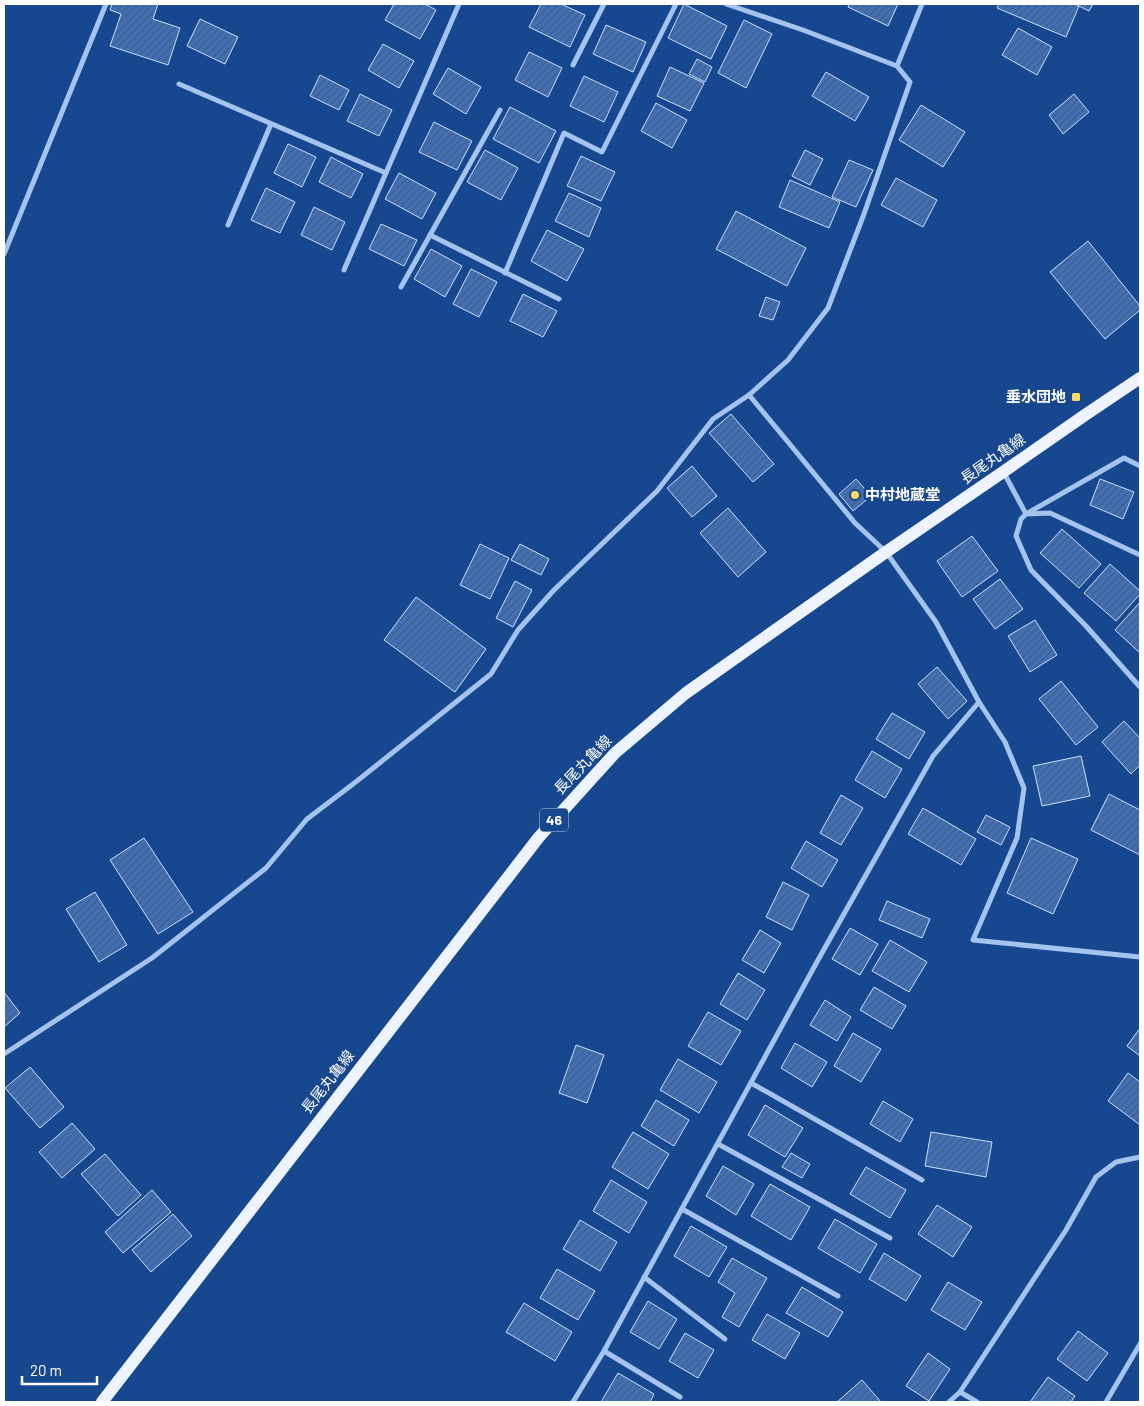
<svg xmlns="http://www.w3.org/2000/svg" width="1144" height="1406" viewBox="0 0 1144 1406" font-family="Barlow,'Noto Sans JP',sans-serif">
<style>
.building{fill:url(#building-hatch);stroke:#cbdffb}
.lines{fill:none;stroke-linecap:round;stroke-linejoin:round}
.minor{stroke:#a5c3ef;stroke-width:5}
.primary{stroke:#edf3ff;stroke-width:12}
.poi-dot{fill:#ffd963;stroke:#17478f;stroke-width:2}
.labels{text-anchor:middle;stroke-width:5;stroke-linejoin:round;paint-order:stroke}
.shield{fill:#17478f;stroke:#b9c8dd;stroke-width:1}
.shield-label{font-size:14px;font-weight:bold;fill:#fff}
.poi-label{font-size:15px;font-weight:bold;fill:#fff;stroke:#17478f;text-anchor:end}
.street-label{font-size:15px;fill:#fff;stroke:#17478f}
</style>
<defs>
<pattern id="building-hatch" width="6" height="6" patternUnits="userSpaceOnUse" patternTransform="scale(1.25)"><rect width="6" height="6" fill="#4070b8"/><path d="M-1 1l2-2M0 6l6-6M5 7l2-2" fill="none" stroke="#475c7d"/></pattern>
</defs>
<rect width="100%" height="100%" fill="#17478f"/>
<g class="building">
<path d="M 112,4 L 158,4 L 153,19 L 180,28 L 168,65 L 110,46 L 121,14 L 110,10 Z"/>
<path d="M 394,4 L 425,4 L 436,10 L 420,39 L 385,20 Z"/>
<path d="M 541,4 L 561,4 L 585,15 L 570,47 L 529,27 Z"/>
<path d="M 684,4 L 727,26 L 711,59 L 668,38 Z"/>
<path d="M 849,4 L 898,4 L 888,26 L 848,7 Z"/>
<path d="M 999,4 L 1074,4 L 1079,6 L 1066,37 L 997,8 Z"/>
<path d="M 1075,4 L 1093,4 L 1089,11 Z"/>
<path d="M 200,19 L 238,37 L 225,64 L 187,46 Z"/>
<path d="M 744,20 L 772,34 L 746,88 L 718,73 Z"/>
<path d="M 606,25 L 646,42 L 633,72 L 593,54 Z"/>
<path d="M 1018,28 L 1052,47 L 1037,75 L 1002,55 Z"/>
<path d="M 383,44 L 414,61 L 399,88 L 368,70 Z"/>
<path d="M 529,52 L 562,68 L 548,97 L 515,80 Z"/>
<path d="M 697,59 L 712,67 L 705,82 L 689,74 Z"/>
<path d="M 670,67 L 704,83 L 690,111 L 657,96 Z"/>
<path d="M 448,68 L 481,87 L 466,114 L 433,94 Z"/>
<path d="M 826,72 L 869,97 L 855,121 L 812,96 Z"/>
<path d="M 320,75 L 349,90 L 339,110 L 310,96 Z"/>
<path d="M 584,76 L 618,92 L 604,122 L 570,106 Z"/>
<path d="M 360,94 L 392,110 L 379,136 L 347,121 Z"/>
<path d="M 1074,94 L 1089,112 L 1063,134 L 1049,115 Z"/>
<path d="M 656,103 L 687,120 L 672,148 L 641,131 Z"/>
<path d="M 921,105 L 965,132 L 943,167 L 899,140 Z"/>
<path d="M 510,107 L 556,131 L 539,163 L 493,139 Z"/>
<path d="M 434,122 L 472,141 L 457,170 L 419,152 Z"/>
<path d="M 288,144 L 316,157 L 302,187 L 274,173 Z"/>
<path d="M 485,150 L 518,168 L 501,200 L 467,182 Z"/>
<path d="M 805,150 L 823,159 L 810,185 L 792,176 Z"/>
<path d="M 581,156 L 615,172 L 601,201 L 567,186 Z"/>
<path d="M 331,157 L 363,174 L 351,198 L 319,182 Z"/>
<path d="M 849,160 L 873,170 L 856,207 L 832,197 Z"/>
<path d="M 399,173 L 436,193 L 422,219 L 385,199 Z"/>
<path d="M 896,178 L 937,200 L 923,227 L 881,205 Z"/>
<path d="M 790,180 L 840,202 L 829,228 L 779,207 Z"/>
<path d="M 266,188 L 295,202 L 280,233 L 251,220 Z"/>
<path d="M 569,193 L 601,208 L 589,237 L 555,221 Z"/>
<path d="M 314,207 L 345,222 L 332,250 L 301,235 Z"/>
<path d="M 736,211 L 806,248 L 787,286 L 716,249 Z"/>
<path d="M 381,224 L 417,240 L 404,266 L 369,249 Z"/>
<path d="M 547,230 L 584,249 L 567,281 L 531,261 Z"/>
<path d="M 1088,241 L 1140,306 L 1140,310 L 1105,339 L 1050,272 Z"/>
<path d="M 431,249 L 462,266 L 445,297 L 414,279 Z"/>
<path d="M 471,269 L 497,282 L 479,317 L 453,304 Z"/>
<path d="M 523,294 L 557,311 L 543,337 L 510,321 Z"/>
<path d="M 766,297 L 780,302 L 773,320 L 759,316 Z"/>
<path d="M 731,414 L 774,464 L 753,482 L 709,433 Z"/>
<path d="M 692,466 L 717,496 L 692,517 L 667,488 Z"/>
<path d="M 856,479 L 871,496 L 853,511 L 839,494 Z"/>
<path d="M 1100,479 L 1134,492 L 1123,519 L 1090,505 Z"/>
<path d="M 728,508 L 766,552 L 738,577 L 700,533 Z"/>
<path d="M 1062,529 L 1101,564 L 1079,588 L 1040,553 Z"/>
<path d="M 972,536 L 998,571 L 962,597 L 937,561 Z"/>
<path d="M 480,544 L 509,558 L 490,599 L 460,585 Z"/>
<path d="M 520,544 L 549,559 L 541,575 L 511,560 Z"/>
<path d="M 1110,564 L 1140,591 L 1140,594 L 1116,621 L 1084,593 Z"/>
<path d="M 1000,579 L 1023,609 L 995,629 L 973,599 Z"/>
<path d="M 515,581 L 532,590 L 513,627 L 496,618 Z"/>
<path d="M 416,597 L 486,649 L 455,692 L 384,640 Z"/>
<path d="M 1140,602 L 1140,653 L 1115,630 Z"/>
<path d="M 1035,620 L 1057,655 L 1030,672 L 1008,636 Z"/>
<path d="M 937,667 L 967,701 L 948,719 L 918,684 Z"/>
<path d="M 1061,681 L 1098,727 L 1076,745 L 1039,699 Z"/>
<path d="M 892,713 L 925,732 L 909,759 L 876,739 Z"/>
<path d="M 1124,721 L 1140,738 L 1140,765 L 1131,774 L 1102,742 Z"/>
<path d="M 872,751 L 902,769 L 885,798 L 855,780 Z"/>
<path d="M 1081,756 L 1090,796 L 1042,806 L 1033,766 Z"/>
<path d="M 1109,794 L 1140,810 L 1140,855 L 1091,830 Z"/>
<path d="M 841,795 L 863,808 L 841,845 L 820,833 Z"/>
<path d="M 923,808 L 976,839 L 961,865 L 908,834 Z"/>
<path d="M 986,815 L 1010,827 L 1001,845 L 977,832 Z"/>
<path d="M 144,838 L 193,912 L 158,934 L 110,860 Z"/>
<path d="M 1031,838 L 1078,859 L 1053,914 L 1007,893 Z"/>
<path d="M 806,841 L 838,860 L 822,887 L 791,868 Z"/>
<path d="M 783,882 L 809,895 L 792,930 L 766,917 Z"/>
<path d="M 95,892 L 127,945 L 99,962 L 66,909 Z"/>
<path d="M 887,901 L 930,919 L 922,938 L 879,920 Z"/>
<path d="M 850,928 L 878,944 L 860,975 L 832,959 Z"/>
<path d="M 760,930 L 781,943 L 764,973 L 742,960 Z"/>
<path d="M 890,940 L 927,962 L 909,992 L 872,971 Z"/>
<path d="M 738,973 L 765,990 L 747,1020 L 720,1004 Z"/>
<path d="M 874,987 L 906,1006 L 892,1029 L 860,1010 Z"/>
<path d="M 4,992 L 20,1013 L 4,1027 Z"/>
<path d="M 825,1000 L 851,1017 L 837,1041 L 810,1025 Z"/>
<path d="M 708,1012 L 741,1031 L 721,1065 L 688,1046 Z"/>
<path d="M 1140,1028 L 1140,1056 L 1127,1046 Z"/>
<path d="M 853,1033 L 881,1049 L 861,1082 L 834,1066 Z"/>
<path d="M 795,1043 L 827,1062 L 812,1087 L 781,1068 Z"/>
<path d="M 576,1045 L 604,1055 L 587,1103 L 559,1093 Z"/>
<path d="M 678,1059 L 717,1082 L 699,1113 L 660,1090 Z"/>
<path d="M 30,1067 L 64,1107 L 40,1128 L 5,1088 Z"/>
<path d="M 1128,1073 L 1140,1082 L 1140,1125 L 1108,1101 Z"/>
<path d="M 656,1100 L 689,1120 L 674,1146 L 641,1126 Z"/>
<path d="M 883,1101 L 913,1119 L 900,1142 L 870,1124 Z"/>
<path d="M 765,1105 L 803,1128 L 785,1157 L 748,1135 Z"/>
<path d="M 72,1123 L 95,1149 L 62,1178 L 39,1152 Z"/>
<path d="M 633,1132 L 669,1154 L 648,1189 L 612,1167 Z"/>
<path d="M 931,1132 L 992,1142 L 986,1177 L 925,1166 Z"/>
<path d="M 791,1153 L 810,1164 L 802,1178 L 782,1167 Z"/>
<path d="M 105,1154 L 141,1195 L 118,1216 L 81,1174 Z"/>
<path d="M 723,1166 L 754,1184 L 736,1215 L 706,1196 Z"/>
<path d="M 866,1167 L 906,1190 L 890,1218 L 850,1194 Z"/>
<path d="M 611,1180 L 647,1202 L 629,1233 L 593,1211 Z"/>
<path d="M 770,1184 L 810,1207 L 791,1240 L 751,1216 Z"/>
<path d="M 152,1190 L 171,1212 L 123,1253 L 105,1232 Z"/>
<path d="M 937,1205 L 972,1227 L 953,1257 L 918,1234 Z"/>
<path d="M 173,1214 L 192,1236 L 151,1272 L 132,1250 Z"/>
<path d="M 835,1219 L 877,1244 L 860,1273 L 818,1248 Z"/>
<path d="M 580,1220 L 617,1242 L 600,1271 L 563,1249 Z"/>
<path d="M 691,1226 L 727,1247 L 709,1277 L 674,1256 Z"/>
<path d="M 884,1253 L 921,1276 L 906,1301 L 869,1279 Z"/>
<path d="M 732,1258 L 767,1278 L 739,1327 L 722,1317 L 735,1293 L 718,1282 Z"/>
<path d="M 557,1269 L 595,1291 L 578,1320 L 540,1298 Z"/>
<path d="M 948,1282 L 982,1302 L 965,1330 L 931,1310 Z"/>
<path d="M 802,1287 L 843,1312 L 828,1337 L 786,1313 Z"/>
<path d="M 648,1301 L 677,1319 L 659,1349 L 630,1332 Z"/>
<path d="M 524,1303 L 572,1332 L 555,1361 L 506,1332 Z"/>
<path d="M 767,1314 L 800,1333 L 785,1359 L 752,1340 Z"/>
<path d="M 1078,1331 L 1108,1353 L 1087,1381 L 1057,1359 Z"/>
<path d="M 685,1333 L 714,1350 L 698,1378 L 669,1361 Z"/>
<path d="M 928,1353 L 950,1369 L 929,1401 L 906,1386 Z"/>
<path d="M 618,1373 L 654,1394 L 650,1402 L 601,1402 Z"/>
<path d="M 1048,1377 L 1075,1396 L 1071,1402 L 1030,1402 Z"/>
<path d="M 862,1380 L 881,1402 L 837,1402 Z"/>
</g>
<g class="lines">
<g class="minor">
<path d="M 573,65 L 604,4"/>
<path d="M 897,66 L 922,4"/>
<path d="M 179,84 L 386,173"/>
<path d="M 228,225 L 271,124"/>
<path d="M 430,235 L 559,299"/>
<path d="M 4,254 L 106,4"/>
<path d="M 344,270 L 459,4"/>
<path d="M 505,273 L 564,133 L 602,152 L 676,4"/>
<path d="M 401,287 L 500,110"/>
<path d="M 749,395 L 855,523 L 886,552 L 936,622 L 979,702 L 1005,742 L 1024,788 L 1017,838 L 973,940 L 1140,957"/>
<path d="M 1140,466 L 1124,458 L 1026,514 L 1021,519 L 1016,536 L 1031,570 L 1086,626 L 1140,687"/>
<path d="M 1004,473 L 1026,514 L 1050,513 L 1140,555"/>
<path d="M 4,1054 L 152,958 L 266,868 L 307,819 L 357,781 L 491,674 L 518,630 L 554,590 L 657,491 L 713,419 L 749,395 L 788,360 L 828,308 L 864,214 L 910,82 L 897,66 L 803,30 L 726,4"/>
<path d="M 751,1083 L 922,1180"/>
<path d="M 718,1144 L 890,1238"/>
<path d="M 682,1209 L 838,1296"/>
<path d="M 644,1277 L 725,1339"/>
<path d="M 604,1351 L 680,1397"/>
<path d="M 960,1392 L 977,1402"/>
<path d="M 573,1402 L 604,1351 L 818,960 L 933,756 L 979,702"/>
<path d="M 949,1402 L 960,1392 L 1066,1230 L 1096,1177 L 1116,1162 L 1140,1157"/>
<path d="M 1106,1402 L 1140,1344"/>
</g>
<path class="primary" d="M 102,1402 L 539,837 L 615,753 L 686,693 L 886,552 L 1003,472 L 1085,415 L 1140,378"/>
</g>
<g class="poi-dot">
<rect x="1071" y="392" width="10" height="10" rx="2.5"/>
<circle cx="855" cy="495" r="5"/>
</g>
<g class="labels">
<rect class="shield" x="540" y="808.5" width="28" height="23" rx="4"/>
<g class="shield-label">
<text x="554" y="825">46</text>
</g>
<g class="poi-label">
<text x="1066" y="402">垂水団地</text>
<text x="865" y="500" text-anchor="start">中村地蔵堂</text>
</g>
<g class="street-label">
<text transform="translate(993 459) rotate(-35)" y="5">長尾丸亀線</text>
<text transform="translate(583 765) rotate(-46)" y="5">長尾丸亀線</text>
<text transform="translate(328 1082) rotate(-52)" y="5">長尾丸亀線</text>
</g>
</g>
<rect width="1144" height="1406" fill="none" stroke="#ffffff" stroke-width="10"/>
<path d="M22 1376v8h75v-8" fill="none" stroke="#ffffff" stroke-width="2.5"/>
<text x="30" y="1376" font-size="15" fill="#ffffff" stroke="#17478f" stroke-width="4" paint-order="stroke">20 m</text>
</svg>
